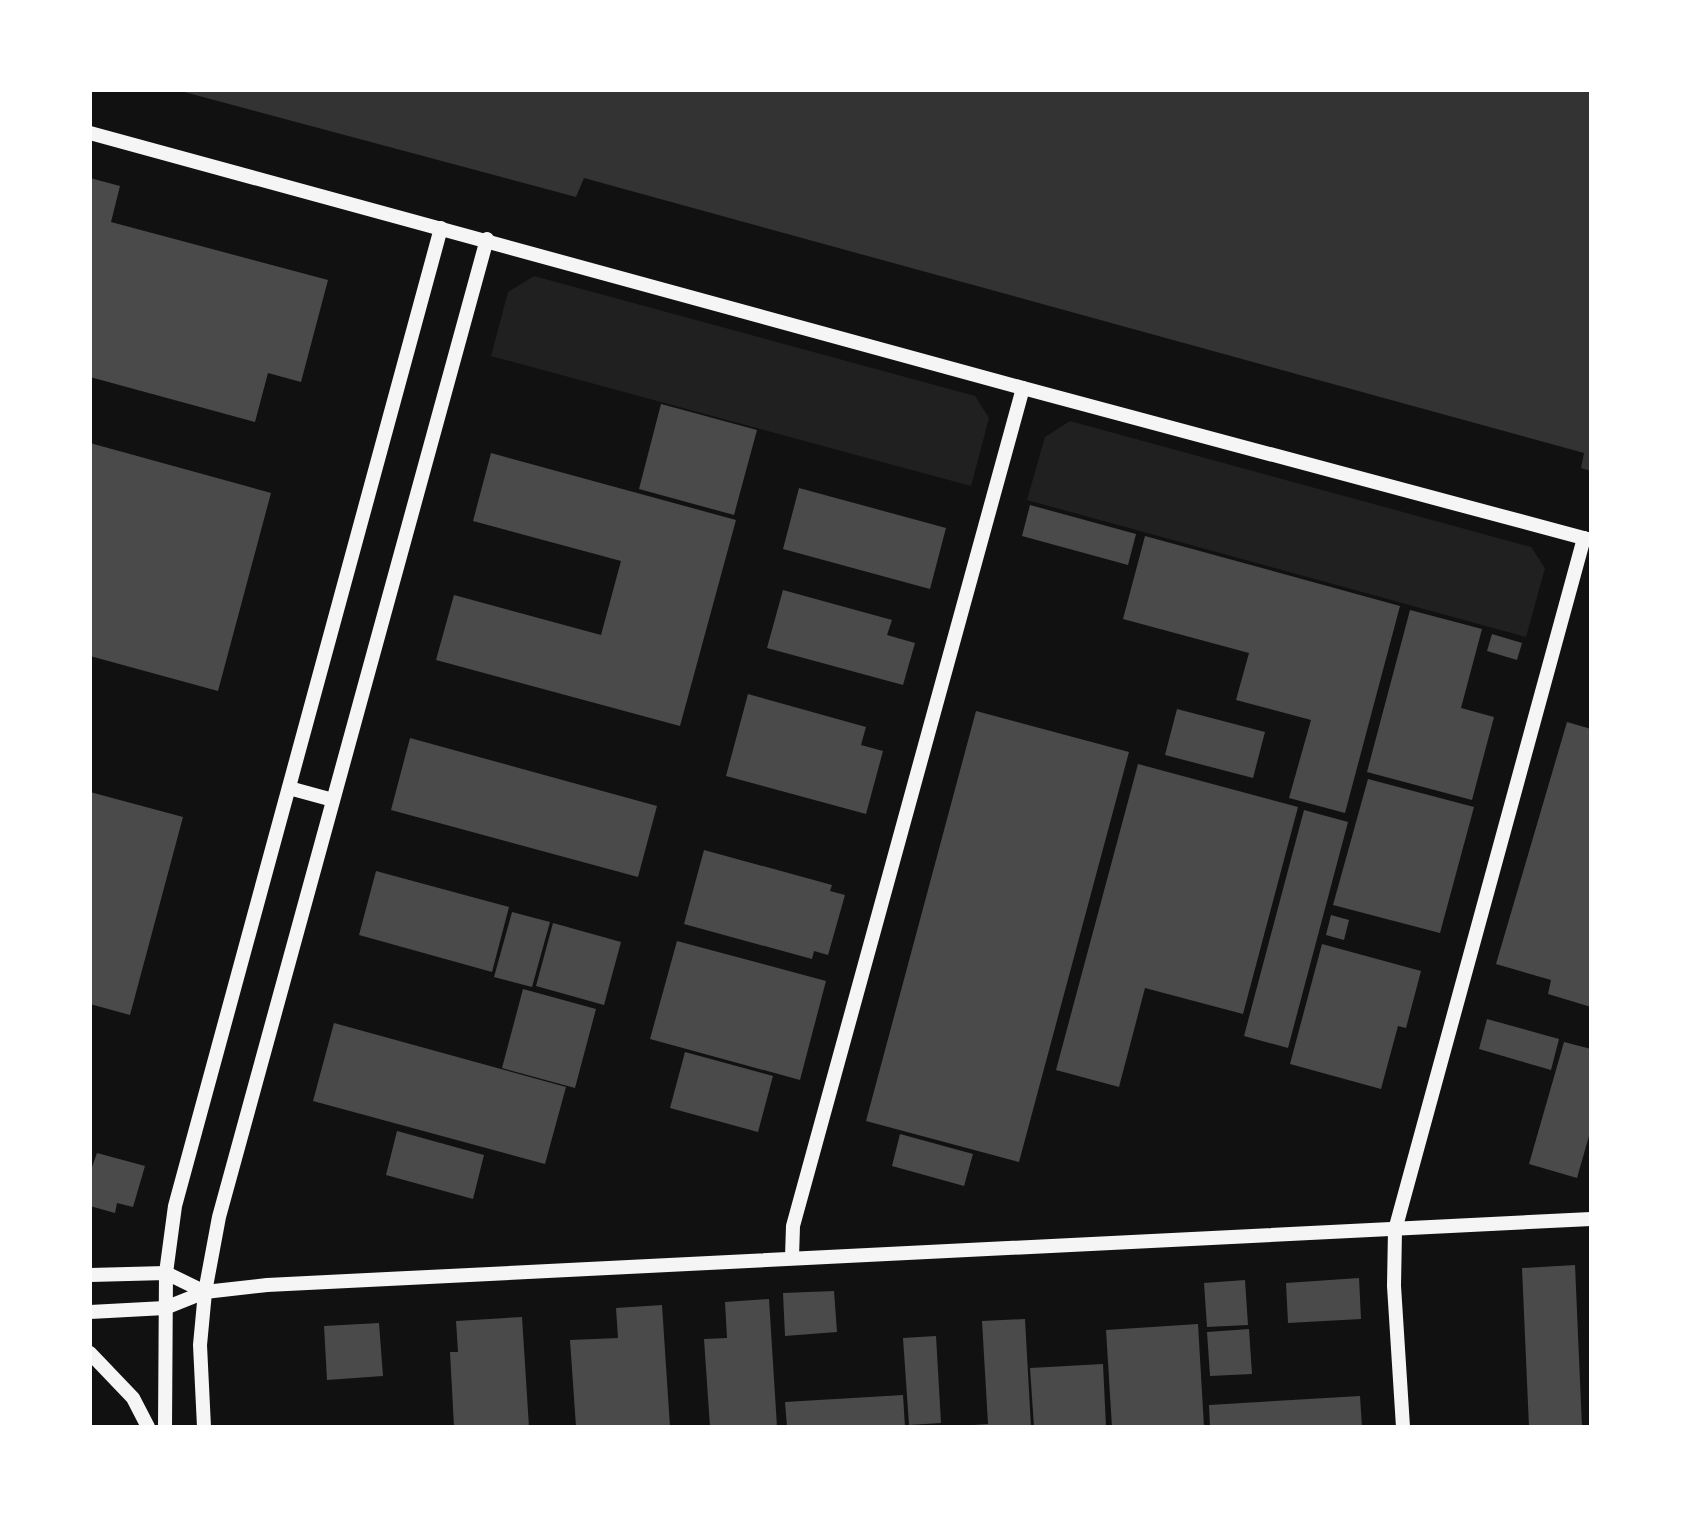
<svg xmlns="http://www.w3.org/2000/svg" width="1681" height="1517" viewBox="0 0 1681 1517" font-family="'Nunito Sans',sans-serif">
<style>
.green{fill:#202020}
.water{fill:#333}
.building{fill:#4a4a4a}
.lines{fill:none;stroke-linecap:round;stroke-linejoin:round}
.tertiary{stroke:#f5f5f5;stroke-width:14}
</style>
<rect width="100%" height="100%" fill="#111"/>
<g class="green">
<path d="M 534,276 L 975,396 L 989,418 L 971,486 L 491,356 L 508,292 Z"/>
<path d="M 1070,421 L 1531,547 L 1545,568 L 1526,637 L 1027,500 L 1045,437 Z"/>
</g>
<path class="water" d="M 177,90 L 1591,90 L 1591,471 L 1581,468 L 1584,453 L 584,178 L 576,197 Z"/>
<g class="building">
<path d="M 90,178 L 120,186 L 111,222 L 328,280 L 301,382 L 268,373 L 255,422 L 90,377 Z"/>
<path d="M 661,404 L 757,430 L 734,515 L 639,489 Z"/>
<path d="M 90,443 L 271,493 L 218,691 L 90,656 Z"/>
<path d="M 491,453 L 736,520 L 680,726 L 436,660 L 454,595 L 601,635 L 621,561 L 473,521 Z"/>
<path d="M 799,488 L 946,528 L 930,589 L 783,549 Z"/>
<path d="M 1030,505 L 1136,534 L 1128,565 L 1022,536 Z"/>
<path d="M 1145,536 L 1400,606 L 1345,813 L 1289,798 L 1311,720 L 1236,700 L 1249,653 L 1123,619 Z"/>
<path d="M 783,590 L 892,620 L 887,635 L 915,643 L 903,685 L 767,648 Z"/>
<path d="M 1410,610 L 1482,629 L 1461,708 L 1494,717 L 1472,800 L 1367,772 Z"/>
<path d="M 1492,634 L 1522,643 L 1517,660 L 1487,651 Z"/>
<path d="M 748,694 L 866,727 L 861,745 L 883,751 L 866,814 L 726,776 Z"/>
<path d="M 1177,709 L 1265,732 L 1253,778 L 1165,755 Z"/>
<path d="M 976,711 L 1129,752 L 1019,1162 L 866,1121 Z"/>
<path d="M 1567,722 L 1591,729 L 1591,1007 L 1548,994 L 1551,980 L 1496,964 Z"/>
<path d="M 410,738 L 657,806 L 638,877 L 391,810 Z"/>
<path d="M 1138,764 L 1298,807 L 1243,1014 L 1145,988 L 1119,1087 L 1056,1070 Z"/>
<path d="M 1368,779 L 1474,807 L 1440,933 L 1333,905 Z"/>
<path d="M 90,792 L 183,817 L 130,1015 L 90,1004 Z"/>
<path d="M 1304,810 L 1348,822 L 1288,1048 L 1244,1036 Z"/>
<path d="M 704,850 L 832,885 L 830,891 L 845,895 L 828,955 L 814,951 L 812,959 L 684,924 Z"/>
<path d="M 376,871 L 509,907 L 492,972 L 359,935 Z"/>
<path d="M 512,912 L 550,922 L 532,987 L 494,977 Z"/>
<path d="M 1331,915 L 1349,920 L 1344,940 L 1326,935 Z"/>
<path d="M 553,923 L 621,942 L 604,1005 L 536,986 Z"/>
<path d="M 677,941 L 826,981 L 800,1080 L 650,1039 Z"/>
<path d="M 1322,944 L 1421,971 L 1406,1028 L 1398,1026 L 1381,1089 L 1290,1064 Z"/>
<path d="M 523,989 L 596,1009 L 575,1088 L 502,1068 Z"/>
<path d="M 1487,1019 L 1559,1039 L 1551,1070 L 1479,1049 Z"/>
<path d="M 334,1023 L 566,1087 L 545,1164 L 313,1101 Z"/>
<path d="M 1564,1042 L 1591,1049 L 1591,1129 L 1577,1178 L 1529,1164 Z"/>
<path d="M 685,1052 L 773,1076 L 758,1132 L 670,1108 Z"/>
<path d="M 397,1131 L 484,1155 L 473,1199 L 386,1175 Z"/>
<path d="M 900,1134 L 973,1154 L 964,1186 L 892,1166 Z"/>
<path d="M 97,1153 L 145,1166 L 133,1207 L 117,1203 L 115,1213 L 90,1206 L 90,1166 L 92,1167 Z"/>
<path d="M 1575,1265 L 1582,1427 L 1529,1427 L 1522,1268 Z"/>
<path d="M 1359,1278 L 1361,1319 L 1288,1323 L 1286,1283 Z"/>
<path d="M 1245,1280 L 1248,1325 L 1207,1327 L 1204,1283 Z"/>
<path d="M 834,1291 L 837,1332 L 785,1336 L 783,1293 Z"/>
<path d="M 769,1299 L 777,1427 L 710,1427 L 704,1339 L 727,1338 L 725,1302 Z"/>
<path d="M 662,1305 L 670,1427 L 576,1427 L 570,1340 L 618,1338 L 616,1308 Z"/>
<path d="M 522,1317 L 529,1427 L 454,1427 L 450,1352 L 458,1352 L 456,1321 Z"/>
<path d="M 1025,1319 L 1031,1427 L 973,1427 L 973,1425 L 988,1424 L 982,1321 Z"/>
<path d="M 379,1323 L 383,1376 L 327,1380 L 324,1326 Z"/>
<path d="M 1198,1324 L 1204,1427 L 1112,1427 L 1106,1330 Z"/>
<path d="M 1249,1329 L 1252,1374 L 1210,1376 L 1207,1332 Z"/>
<path d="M 936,1336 L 941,1423 L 909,1425 L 903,1338 Z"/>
<path d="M 1103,1364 L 1106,1427 L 1034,1427 L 1030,1368 Z"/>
<path d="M 903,1395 L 905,1427 L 787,1427 L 785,1402 Z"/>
<path d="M 1360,1396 L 1362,1427 L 1210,1427 L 1209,1405 Z"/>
</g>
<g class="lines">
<g class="tertiary">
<path d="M 90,133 L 1023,388 L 1591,540"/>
<path d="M 289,788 L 333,800"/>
<path d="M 792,1257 L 793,1226 L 1023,388"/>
<path d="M 90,1275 L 166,1273 L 205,1292"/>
<path d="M 90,1312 L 165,1308 L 205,1292 L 267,1285 L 1591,1219"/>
<path d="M 90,1353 L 133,1398 L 148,1427"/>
<path d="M 165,1427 L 166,1273 L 175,1206 L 441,228"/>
<path d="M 204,1427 L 200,1345 L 205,1292 L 219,1217 L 487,239"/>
<path d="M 1403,1427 L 1394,1286 L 1395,1230 L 1584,538"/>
</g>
</g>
<rect width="1681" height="1517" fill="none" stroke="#ffffff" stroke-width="184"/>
</svg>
